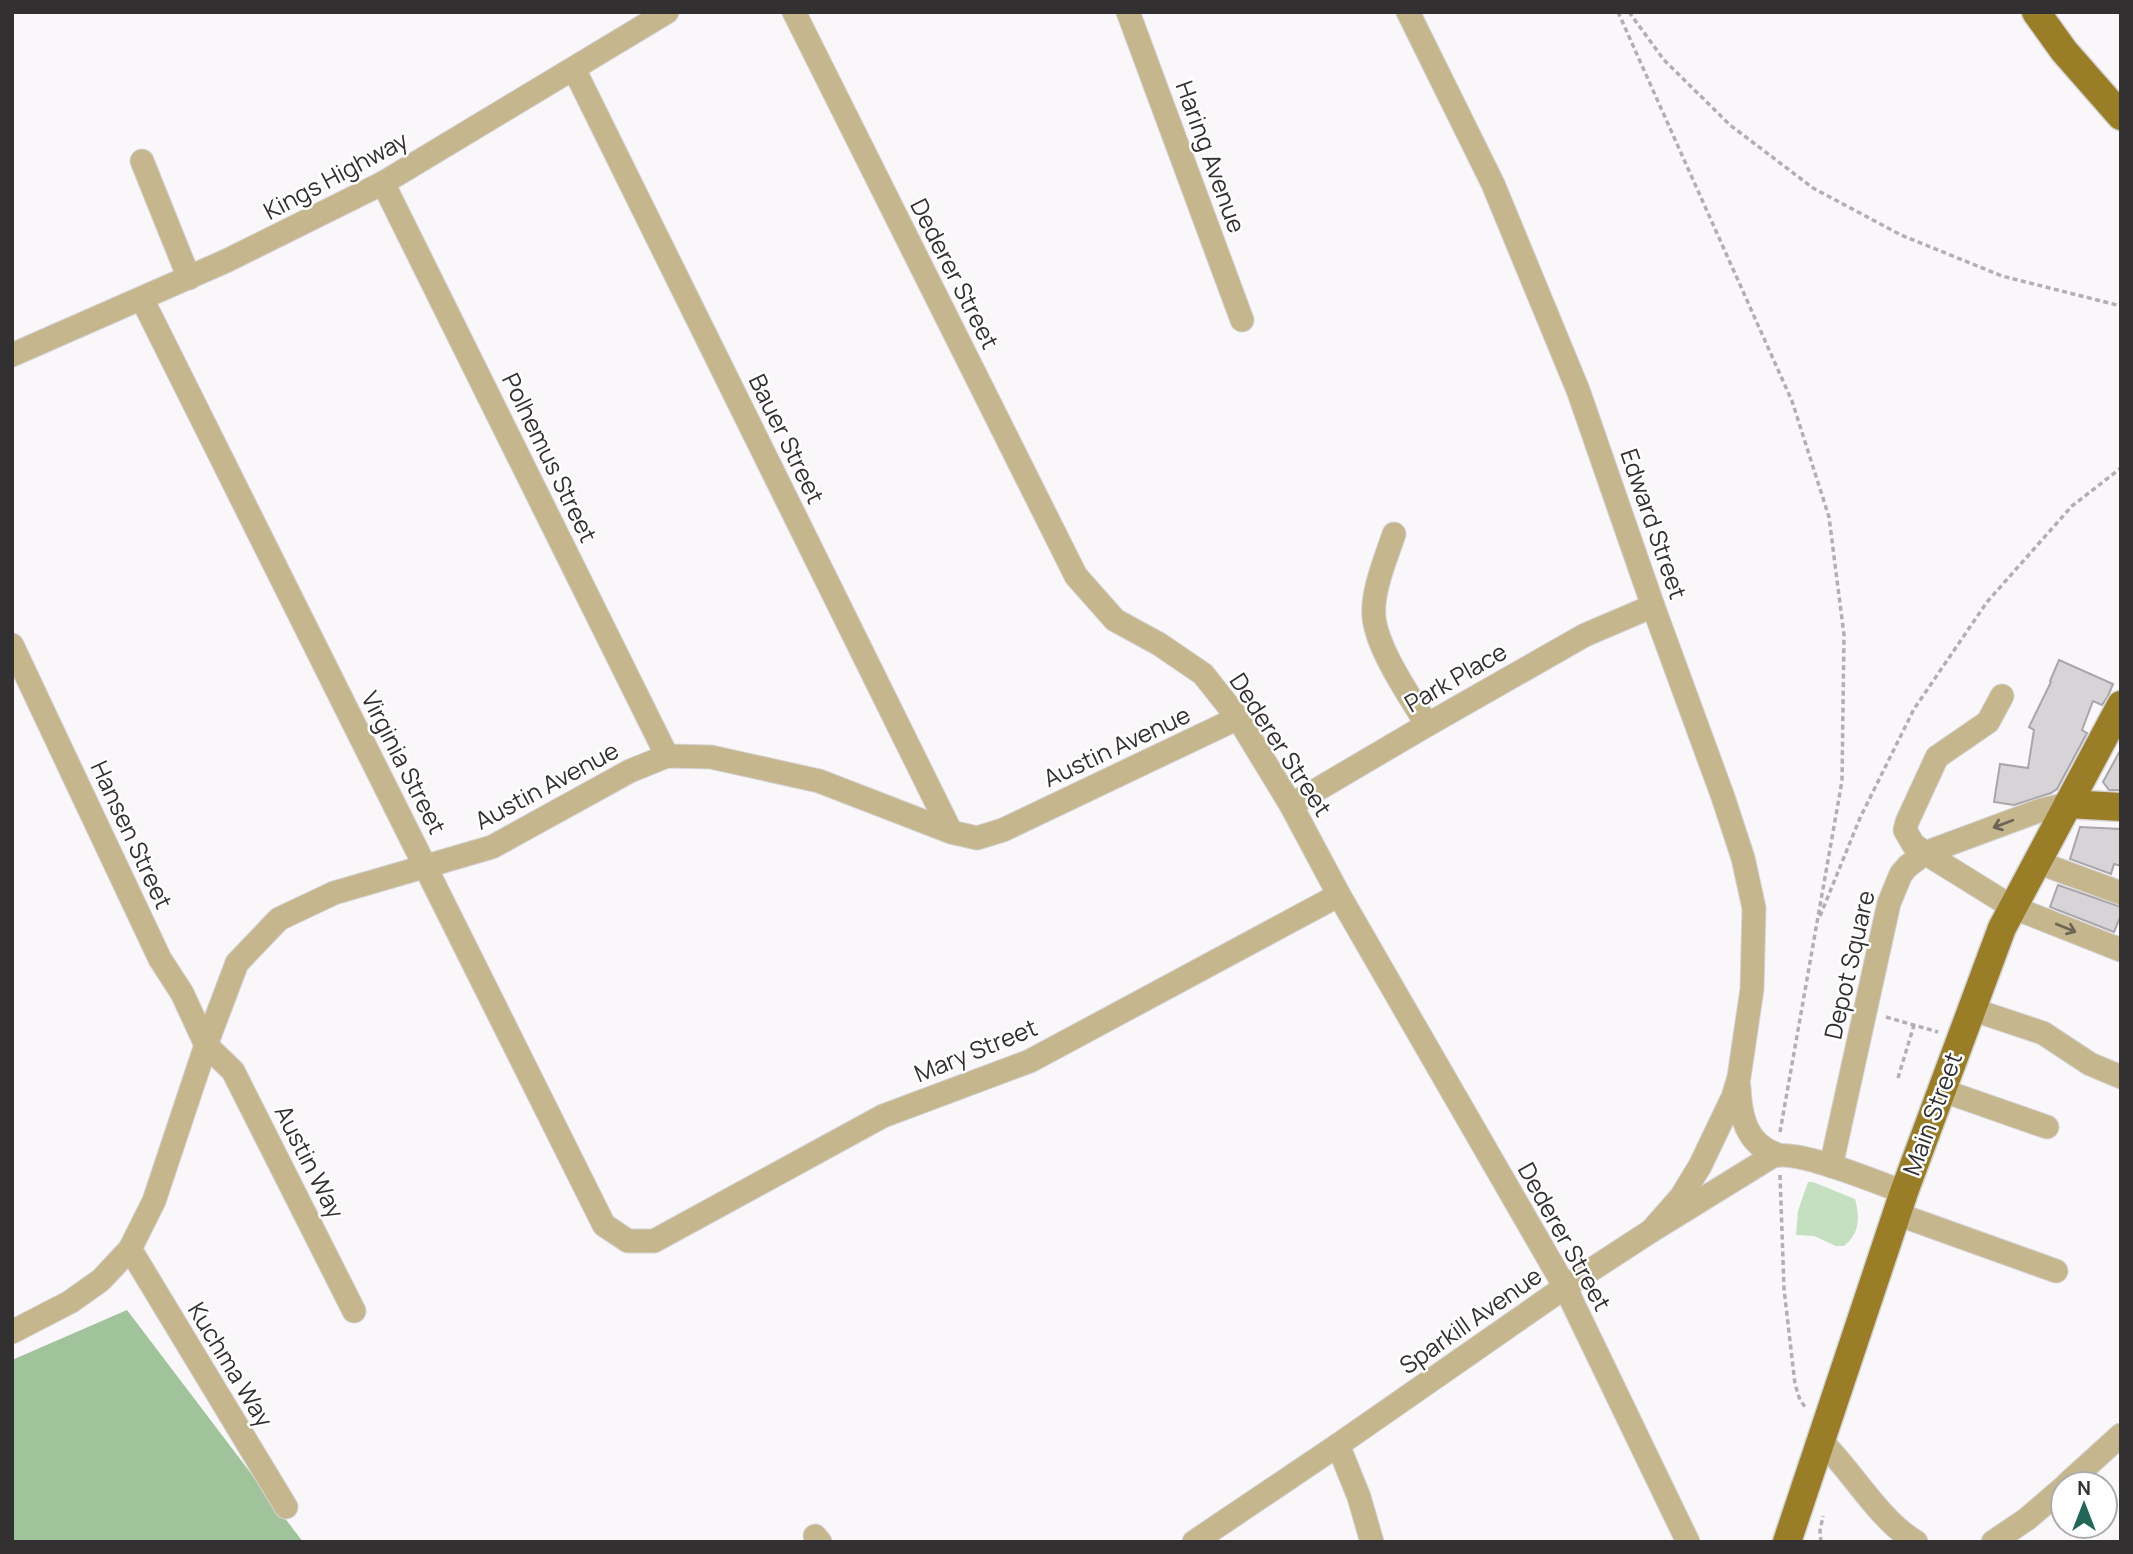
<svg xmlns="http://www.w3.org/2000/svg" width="2133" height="1554" viewBox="0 0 2133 1554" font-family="Manrope,sans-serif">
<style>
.green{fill:#c4e0c0}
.forest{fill:#a1c39b}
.building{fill:#d6d4d7;stroke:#a8a6a9;stroke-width:2}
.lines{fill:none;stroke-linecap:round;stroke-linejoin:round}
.minor-casing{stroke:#d5d3d5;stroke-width:25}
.major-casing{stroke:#d5d3d5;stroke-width:31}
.path{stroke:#b1afb1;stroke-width:3.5;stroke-dasharray:5 3.5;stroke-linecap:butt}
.minor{stroke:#c5b68e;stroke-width:23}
.major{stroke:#997d27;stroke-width:28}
.oneway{stroke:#6d6656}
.labels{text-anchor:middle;stroke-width:5;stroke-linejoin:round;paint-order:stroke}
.street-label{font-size:24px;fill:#323031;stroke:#fff}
</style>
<rect width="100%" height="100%" fill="#f9f7f9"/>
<path class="green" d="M 1808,1182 L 1813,1182 L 1855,1199 C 1860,1218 1860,1233 1844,1246 L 1836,1246 L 1814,1236 L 1796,1235 L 1798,1211 Z"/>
<path class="forest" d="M 127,1310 L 303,1542 L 12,1542 L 12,1360 Z"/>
<g class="building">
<path d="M 2059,660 L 2113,684 L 2108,696 L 2102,705 L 2093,701 L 2082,730 L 2087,733 L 2057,789 L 2051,793 L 2014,805 L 1994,802 L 2000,764 L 2028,768 L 2034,730 L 2029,727 L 2051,682 L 2050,681 Z"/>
<path d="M 2121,749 L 2121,790 L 2109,790 L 2103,782 Z"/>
<path d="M 2080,827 L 2121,829 L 2121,866 L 2114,864 L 2111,874 L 2070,859 Z"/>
<path d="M 2058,885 L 2121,907 L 2121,915 L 2114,932 L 2050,907 Z"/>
</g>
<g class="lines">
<g class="minor-casing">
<g id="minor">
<path d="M 794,12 L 1076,576 L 1115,620 L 1159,644 L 1203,674 L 1238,718 L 1291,805 L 1339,895 L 1565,1287 L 1688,1542"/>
<path d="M 1128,12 L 1242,320"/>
<path d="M 1408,12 L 1493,184 L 1578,390 L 1653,606 L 1723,797 L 1743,858 L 1754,908 L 1752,989 L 1739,1077 L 1733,1097 L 1700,1166 L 1681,1197 L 1651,1231"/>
<path d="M 574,69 L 951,832"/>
<path d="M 142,161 L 189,278"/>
<path d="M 383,183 L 667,756"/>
<path d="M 142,299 L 604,1225 L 628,1241 L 654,1241 L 883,1116 L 1030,1061 L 1339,895"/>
<path d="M 12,355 L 226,261 L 383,183 L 667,12"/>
<path d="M 1394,534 C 1386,558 1371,593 1374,618 C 1378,651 1410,696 1427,725"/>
<path d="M 12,645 L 160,959 L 182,993 L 206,1045 L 233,1071 L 354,1311"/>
<path d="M 2002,696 L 1988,722 L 1937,757 L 1907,822 L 1905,830 L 1913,844 L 1925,853 L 2012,907 L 2121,950"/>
<path d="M 1291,805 L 1427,725 L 1585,635 L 1653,606"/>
<path d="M 2037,862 L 2121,893"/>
<path d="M 1971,1009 L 2043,1033 L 2090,1064 L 2121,1077"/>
<path d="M 1739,1087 C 1740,1115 1746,1144 1776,1154"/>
<path d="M 1941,1090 L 2047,1127"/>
<path d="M 1831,1166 L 1889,903 L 1901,874 L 1908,866 L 1925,853 L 2041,810 L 2068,804"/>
<path d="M 1897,1214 L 2056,1271"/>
<path d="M 130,1249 L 286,1507"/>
<path d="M 12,1332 L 70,1302 L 101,1280 L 130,1249 L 154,1201 L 206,1045 L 237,963 L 279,919 L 334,893 L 492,847 L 630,771 L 667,756 L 711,757 L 819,781 L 951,832 L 977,838 L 1003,830 L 1238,718"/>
<path d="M 1821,1441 C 1852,1471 1879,1520 1916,1542"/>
<path d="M 1338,1445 L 1359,1497 L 1372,1542"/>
<path d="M 2067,1484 L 2121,1435"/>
<path d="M 815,1536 L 820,1542"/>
<path d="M 1194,1542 L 1338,1445 L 1565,1287 L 1651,1231 L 1771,1157 C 1795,1147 1877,1183 1904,1192"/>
<path d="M 1993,1542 L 2027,1519 L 2063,1488"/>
</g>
</g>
<g class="major-casing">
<g id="major">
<path d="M 2036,12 L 2064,51 L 2121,116"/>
<path d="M 2068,804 L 2121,807"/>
<path d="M 1787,1542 L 1904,1192 L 2002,928 L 2121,705"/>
</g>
</g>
<g class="path">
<path d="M 1618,12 L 1792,401 L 1829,517 L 1844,635 L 1842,781 L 1780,1132"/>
<path d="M 1629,12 L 1664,60 L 1730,125 L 1813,188 L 1901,235 L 2002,276 L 2121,306"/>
<path d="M 1820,916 L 1860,818 L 1914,709 L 1987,602 L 2072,506 L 2121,468"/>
<path d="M 1886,1017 L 1938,1032"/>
<path d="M 1898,1078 L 1914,1025"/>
<path d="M 1780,1175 L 1784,1289 L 1795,1384 L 1800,1400 L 1806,1408"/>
<path d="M 1821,1542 L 1820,1531 L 1823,1516"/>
</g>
<use href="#minor" class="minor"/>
<use href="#major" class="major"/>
</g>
<defs><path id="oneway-shaft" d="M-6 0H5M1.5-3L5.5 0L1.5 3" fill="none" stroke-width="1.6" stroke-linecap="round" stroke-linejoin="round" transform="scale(1.75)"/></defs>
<g class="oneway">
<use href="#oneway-shaft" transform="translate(2003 824) rotate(159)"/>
<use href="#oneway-shaft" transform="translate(2066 928) rotate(22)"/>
</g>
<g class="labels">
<g class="street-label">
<text transform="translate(1210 157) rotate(70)" y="8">Haring Avenue</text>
<text transform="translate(336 176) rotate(-28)" y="8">Kings Highway</text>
<text transform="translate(954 274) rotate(63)" y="8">Dederer Street</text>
<text transform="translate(786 439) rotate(64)" y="8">Bauer Street</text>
<text transform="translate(549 458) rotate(64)" y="8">Polhemus Street</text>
<text transform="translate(1653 524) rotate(71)" y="8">Edward Street</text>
<text transform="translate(1456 678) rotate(-30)" y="8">Park Place</text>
<text transform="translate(1280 745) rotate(57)" y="8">Dederer Street</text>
<text transform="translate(1117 747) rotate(-25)" y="8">Austin Avenue</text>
<text transform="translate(403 763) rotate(63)" y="8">Virginia Street</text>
<text transform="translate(547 786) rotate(-28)" y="8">Austin Avenue</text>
<text transform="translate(131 835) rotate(65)" y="8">Hansen Street</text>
<text transform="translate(1850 965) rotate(-77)" y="8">Depot Square</text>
<text transform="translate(976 1051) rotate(-22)" y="8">Mary Street</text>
<text transform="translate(1933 1114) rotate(-70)" y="8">Main Street</text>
<text transform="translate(309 1162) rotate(63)" y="8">Austin Way</text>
<text transform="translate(1564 1237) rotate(61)" y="8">Dederer Street</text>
<text transform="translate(1471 1321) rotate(-35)" y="8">Sparkill Avenue</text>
<text transform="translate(230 1365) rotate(59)" y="8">Kuchma Way</text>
</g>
</g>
<rect width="2133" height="1554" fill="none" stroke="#323031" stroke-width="28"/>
<g transform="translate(2084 1505)"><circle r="33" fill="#ffffff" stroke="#adacad" stroke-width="2"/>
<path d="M0-5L12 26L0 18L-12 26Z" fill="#216657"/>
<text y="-10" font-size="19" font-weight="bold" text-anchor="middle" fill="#323031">N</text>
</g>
</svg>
